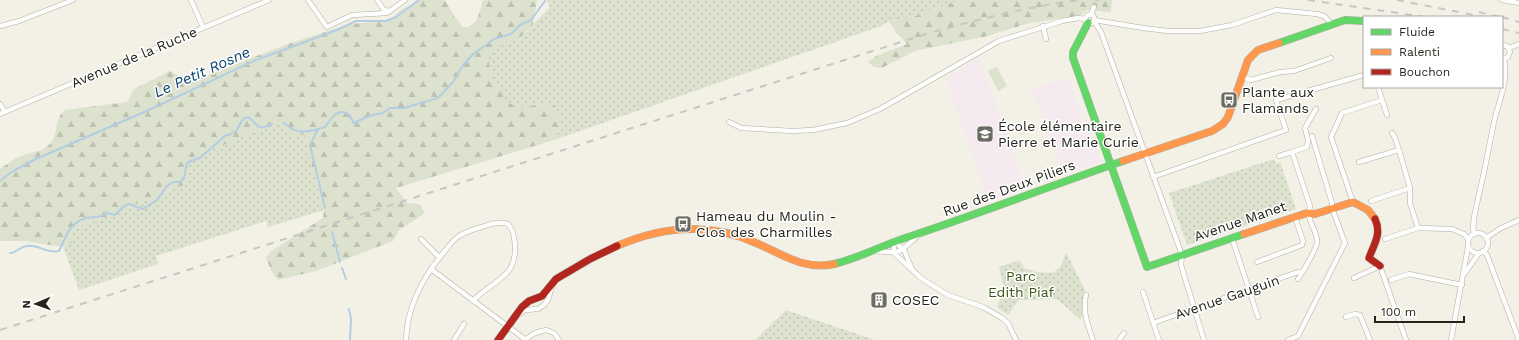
<svg xmlns="http://www.w3.org/2000/svg" width="1519" height="340" viewBox="0 0 1519 340" font-family="'Work Sans',sans-serif">
<style>
.education{fill:#f4eaef}
.grass{fill:#dce2ce}
.forest{fill:url(#forest-firs)}
.park{fill:url(#park-dots)}
.lines{fill:none;stroke-linecap:round;stroke-linejoin:round}
.stream{stroke:#b4cde2;stroke-width:2}
.street-tunnel{stroke:#cac8be;stroke-width:4.5;stroke-dasharray:4.5 2;stroke-linecap:butt}
.street-casing{stroke:#b0aea6;stroke-width:5.5}
.fast-casing{stroke:#b0aea6;stroke-width:8}
.slow-casing{stroke:#b0aea6;stroke-width:8}
.jam-casing{stroke:#b0aea6;stroke-width:8}
.street{stroke:#fdfdfb;stroke-width:4.5}
.fast{stroke:#63d668;stroke-width:7}
.slow{stroke:#ff974d;stroke-width:7}
.jam{stroke:#b3261e;stroke-width:7}
.rail{stroke:#c7c6c4;stroke-width:2;stroke-dasharray:7 7;stroke-linecap:butt}
.labels{text-anchor:middle;stroke-width:3;stroke-linejoin:round;paint-order:stroke}
.street-label{font-size:14px;fill:#25241c;stroke:#fff}
.poi-label{font-size:14px;fill:#25241c;stroke:#fff;text-anchor:start}
.park-label{font-size:14px;fill:#3f5411;stroke:#fff}
.water-label{font-size:15px;font-style:italic;fill:#07426e;stroke:#fff}
</style>
<defs>
<pattern id="forest-firs" width="22" height="20" patternUnits="userSpaceOnUse"><rect width="22" height="20" fill="#dce2ce"/><path d="M5 1l3.5 6h-7zM16 11l3.5 6h-7z" fill="#bdc2b0"/></pattern>
<pattern id="park-dots" width="8" height="8" patternUnits="userSpaceOnUse"><rect width="8" height="8" fill="#dce2ce"/><path d="M2 2h.1M6 6h.1" fill="none" stroke="#bdc2b0" stroke-width="1.8" stroke-linecap="round"/></pattern>
</defs>
<rect width="100%" height="100%" fill="#f3f1e6"/>
<g class="education">
<path d="M 979,58 L 1026,189 L 988,201 L 946,78 Z"/>
<path d="M 1068,78 L 1083,121 L 1101,162 L 1064,175 L 1049,133 L 1031,89 Z"/>
</g>
<path class="grass" d="M 997,67 L 1007,86 L 998,91 L 988,71 Z"/>
<g class="forest">
<path d="M 421,0 L 445,0 L 455,17 L 463,27 L 469,27 L 477,20 L 483,0 L 537,0 L 533,24 L 520,38 L 505,43 L 493,79 L 507,101 L 517,107 L 545,104 L 556,106 L 562,125 L 554,140 L 548,142 L 396,188 L 407,203 L 419,204 L 425,213 L 399,230 L 393,241 L 316,271 L 278,280 L 273,274 L 266,258 L 270,252 L 323,218 L 324,210 L 303,134 L 288,137 L 279,123 L 270,127 L 186,184 L 69,232 L 73,242 L 63,247 L 25,241 L 0,241 L 0,169 C 7,164 13,159 21,156 C 33,151 40,153 50,144 C 59,135 53,119 65,110 L 127,102 L 134,89 L 170,71 L 190,82 L 285,45 L 349,24 L 387,21 L 395,16 L 399,11 Z"/>
<path d="M 959,0 L 1112,0 L 1111,12 L 1087,10 L 1081,15 L 1026,24 L 987,36 L 915,51 L 882,68 L 874,67 L 868,62 L 876,56 L 907,44 L 896,32 L 889,21 L 912,17 Z"/>
</g>
<g class="park">
<path d="M 546,0 L 959,0 L 912,17 L 889,21 L 881,26 L 554,140 L 562,125 L 556,106 L 545,104 L 517,107 L 506,101 L 493,79 L 489,68 L 489,57 L 495,50 L 505,43 L 520,38 L 550,7 Z"/>
<path d="M 281,122 L 288,137 L 303,133 L 324,210 L 268,227 L 266,221 L 156,256 L 158,264 L 79,290 L 63,247 L 73,242 L 69,232 L 186,184 L 189,159 Z"/>
<path d="M 1274,159 L 1276,164 L 1280,162 L 1296,209 L 1187,245 L 1169,193 Z"/>
<path d="M 1066,252 L 1085,290 L 1081,320 L 1057,299 L 1019,300 L 1008,315 L 997,307 L 1004,289 L 999,267 L 1020,260 L 1024,268 L 1036,272 L 1053,273 L 1061,266 Z"/>
<path d="M 786,310 L 875,340 L 755,340 Z"/>
</g>
<g class="lines">
<g class="stream">
<path d="M 283,123 C 286,124 289,127 292,129 C 301,134 316,130 325,127 C 330,120 338,106 349,115 C 351,117 352,121 354,123 L 369,116 L 383,113 L 390,108 L 404,108 L 438,98 L 453,82 L 462,67 L 472,55 L 494,39 L 511,34 L 520,25 L 531,20 L 545,1"/>
<path d="M 318,129 L 310,145 L 325,208"/>
<path d="M 0,181 L 13,171 L 36,159 L 151,109 L 256,60 L 337,30 L 356,21 L 386,21 L 396,17 L 419,0"/>
<path d="M 332,232 L 340,262"/>
<path d="M 10,253 C 16,253 21,246 27,246 C 38,244 47,254 59,251 C 66,237 69,223 86,218 C 96,216 98,219 107,213 L 115,215 L 124,206 L 129,204 L 143,209 L 157,200 L 167,186 L 173,182 L 180,182 L 184,178 L 187,163 L 191,161 L 200,158 L 225,136 L 231,134 L 236,131 L 243,119 L 248,117 C 259,124 255,132 272,124"/>
<path d="M 342,268 L 346,279"/>
<path d="M 349,309 L 351,319 L 350,340"/>
</g>
<path class="street-tunnel" d="M 1094,7 L 1097,0"/>
<g class="street-casing">
<g id="street">
<path d="M 191,0 L 203,27"/>
<path d="M 308,0 L 327,27 L 352,15 L 387,13 L 405,0"/>
<path d="M 377,0 L 384,10 L 390,11"/>
<path d="M 1502,0 L 1519,3"/>
<path d="M 1091,14 L 1094,7"/>
<circle cx="1090" cy="19" r="4.5"/>
<path d="M 1094,20 L 1143,28 L 1168,31 L 1200,31 L 1232,25 L 1276,10 L 1317,14 L 1324,16 L 1332,24"/>
<path d="M 1094,21 L 1101,32 L 1182,255 L 1181,265 L 1204,340"/>
<path d="M 0,26 L 19,21 L 73,0"/>
<path d="M 1043,26 L 1046,39"/>
<path d="M 1502,45 L 1507,46 L 1510,52 L 1508,57 L 1502,59"/>
<path d="M 1509,48 L 1519,44"/>
<path d="M 1242,77 L 1251,80 L 1280,72 L 1294,71 L 1331,58"/>
<path d="M 1378,87 L 1387,115"/>
<path d="M 0,104 L 5,112"/>
<path d="M 0,114 L 269,0"/>
<path d="M 729,122 L 741,128 L 792,131 L 813,130 L 847,123 L 880,109 L 999,41 L 1062,21 L 1078,18 L 1085,19"/>
<path d="M 1392,133 L 1395,138 L 1399,150"/>
<path d="M 1292,152 L 1307,147 L 1308,140 L 1305,128 L 1316,109"/>
<path d="M 1279,156 L 1292,152 L 1310,206 C 1305,221 1318,230 1317,242 C 1316,251 1303,271 1298,279"/>
<path d="M 1359,162 L 1399,150 L 1410,188"/>
<path d="M 1153,177 L 1286,130 L 1276,100 L 1364,75"/>
<path d="M 1371,201 L 1410,188 L 1410,203 L 1418,228"/>
<path d="M 1353,202 L 1331,137 L 1342,113 L 1382,100"/>
<circle cx="1478" cy="243" r="10"/>
<path d="M 1474,234 C 1471,222 1477,206 1479,194 C 1485,170 1489,146 1494,122 C 1499,100 1509,81 1504,59"/>
<path d="M 1232,238 L 1258,317"/>
<path d="M 1486,238 L 1501,228 L 1519,220"/>
<path d="M 421,239 L 439,257"/>
<path d="M 1385,239 L 1418,228 L 1452,229 L 1464,234 L 1468,239"/>
<path d="M 894,241 L 894,253 L 921,278 L 935,287 L 948,295 L 983,307 L 1002,318 L 1008,323 L 1016,340"/>
<path d="M 894,241 L 904,250 L 912,269"/>
<path d="M 875,251 C 905,254 898,252 919,235"/>
<path d="M 1483,251 L 1487,255 L 1519,340"/>
<path d="M 1257,262 L 1302,245 L 1303,241 L 1295,217"/>
<path d="M 431,269 L 526,340"/>
<path d="M 1465,273 L 1479,253"/>
<path d="M 1354,278 L 1380,266 L 1406,340"/>
<path d="M 1391,280 L 1409,274 L 1462,285"/>
<path d="M 1143,292 L 1159,340"/>
<path d="M 1086,295 C 1082,311 1088,325 1093,340"/>
<path d="M 518,315 L 525,310 L 538,309 L 544,305 L 548,300 L 552,286"/>
<path d="M 1346,317 L 1355,314 L 1360,315 L 1370,340"/>
<path d="M 1153,323 L 1298,272 L 1301,273"/>
<path d="M 526,339 L 535,333 L 546,330 L 554,333 L 559,340"/>
<path d="M 406,340 C 407,307 423,277 444,252 C 449,246 453,240 459,236 C 466,232 474,229 482,227 C 490,224 500,221 508,224 C 514,231 514,237 515,245 C 517,279 492,280 473,301"/>
<path d="M 454,340 L 464,324"/>
<path d="M 1119,340 L 1124,333"/>
<path d="M 1288,340 L 1298,336 L 1345,243 L 1332,208 L 1332,203 L 1312,136"/>
<path d="M 1451,340 L 1468,247"/>
</g>
</g>
<g class="fast-casing">
<g id="fast">
<path d="M 1088,23 L 1073,52 L 1073,58 L 1147,267 L 1244,234"/>
<path d="M 1279,43 L 1345,20 L 1364,21"/>
<path d="M 834,264 C 859,258 881,246 905,238 C 978,214 1050,186 1123,161"/>
</g>
</g>
<g class="slow-casing">
<g id="slow">
<path d="M 1123,161 L 1212,131 L 1223,124 L 1228,117 L 1248,60 L 1258,50 L 1279,43"/>
<path d="M 1244,234 L 1307,213 L 1315,214 L 1353,202 L 1368,210 L 1375,219"/>
<path d="M 617,246 C 663,226 710,222 756,243 C 782,254 805,271 834,264"/>
</g>
</g>
<g class="jam-casing">
<g id="jam">
<path d="M 1375,219 C 1382,234 1374,244 1369,258 L 1380,266"/>
<path d="M 498,340 L 522,307 L 529,301 L 542,296 L 556,279 L 590,259 L 617,246"/>
</g>
</g>
<use href="#street" class="street"/>
<use href="#fast" class="fast"/>
<use href="#slow" class="slow"/>
<use href="#jam" class="jam"/>
<g class="rail">
<path d="M 1308,0 L 1426,17"/>
<path d="M 1397,0 L 1484,17"/>
<path d="M 1479,12 L 1500,17"/>
<path d="M 1502,17 L 1519,22"/>
<path d="M 1502,29 L 1519,33"/>
<path d="M 0,330 L 926,34 C 976,20 1027,7 1079,0"/>
</g>
</g>
<defs>
<g id="bus-square" transform="scale(0.9)"><rect x="-9" y="-9" width="18" height="18" rx="4" fill="#6d6c63" stroke="#fff"/><path d="M-5-6H5V4H4V6H2V4H-2V6H-4V4H-5ZM-3.5-4V0h7V-4ZM-3.5 1.2v1.5H-2V1.2ZM2 1.2v1.5H3.5V1.2Z" fill="#fff"/></g>
<g id="school-square" transform="scale(0.9)"><rect x="-9" y="-9" width="18" height="18" rx="4" fill="#6d6c63" stroke="#fff"/><path d="M0-5L7-2L0 1L-7-2ZM-4 1L0 2.5L4 1V4Q0 6-4 4Z" fill="#fff"/></g>
<g id="building-square" transform="scale(0.9)"><rect x="-9" y="-9" width="18" height="18" rx="4" fill="#6d6c63" stroke="#fff"/><path d="M-4-6H4V6H1V3H-1V6H-4ZM-2.5-4.3h1.7v1.8h-1.7ZM.8-4.3h1.7v1.8H.8ZM-2.5-1h1.7V.8h-1.7ZM.8-1h1.7V.8H.8Z" fill="#fff"/></g>
</defs>
<g fill-rule="evenodd">
<use href="#bus-square" x="1229" y="100"/>
<use href="#school-square" x="985" y="134"/>
<use href="#bus-square" x="683" y="224"/>
<use href="#building-square" x="879" y="300"/>
</g>
<g class="labels">
<g class="street-label">
<text transform="translate(134 57) rotate(-23)" y="5">Avenue de la Ruche</text>
<text transform="translate(1009 188) rotate(-20)" y="5">Rue des Deux Piliers</text>
<text transform="translate(1240 221) rotate(-19)" y="5">Avenue Manet</text>
<text transform="translate(1227 297) rotate(-19)" y="5">Avenue Gauguin</text>
</g>
<g class="poi-label">
<text x="1242" y="97">Plante aux<tspan x="1242" dy="16">Flamands</tspan></text>
<text x="998" y="131">École élémentaire<tspan x="998" dy="16">Pierre et Marie Curie</tspan></text>
<text x="696" y="221">Hameau du Moulin -<tspan x="696" dy="16">Clos des Charmilles</tspan></text>
<text x="892" y="305">COSEC</text>
</g>
<g class="park-label">
<text x="1021" y="281">Parc<tspan x="1021" dy="16">Edith Piaf</tspan></text>
</g>
<g class="water-label">
<text transform="translate(202 72) rotate(-24)" y="5">Le Petit Rosne</text>
</g>
</g>
<rect x="1363" y="16" width="140" height="72" fill="#ffffff" stroke="#a8a7a4"/>
<rect x="1371" y="29" width="20" height="6" fill="#63d668" stroke="#a8a7a4"/>
<text x="1399" y="36" font-size="12" fill="#25241c">Fluide</text>
<rect x="1371" y="49" width="20" height="6" fill="#ff974d" stroke="#a8a7a4"/>
<text x="1399" y="56" font-size="12" fill="#25241c">Ralenti</text>
<rect x="1371" y="69" width="20" height="6" fill="#b3261e" stroke="#a8a7a4"/>
<text x="1399" y="76" font-size="12" fill="#25241c">Bouchon</text>
<g transform="translate(36 304) rotate(268)" stroke="#ffffff" stroke-width="3" paint-order="stroke">
<path d="M0-3L7 15L0 10L-7 15Z" fill="#25241c"/>
<text y="-6" font-size="11" font-weight="bold" text-anchor="middle" fill="#25241c">N</text>
</g>
<path d="M1375 316v6h89v-6" fill="none" stroke="#25241c" stroke-width="2"/>
<text x="1381" y="316" font-size="12" fill="#25241c" stroke="#ffffff" stroke-width="3" paint-order="stroke">100 m</text>
</svg>
